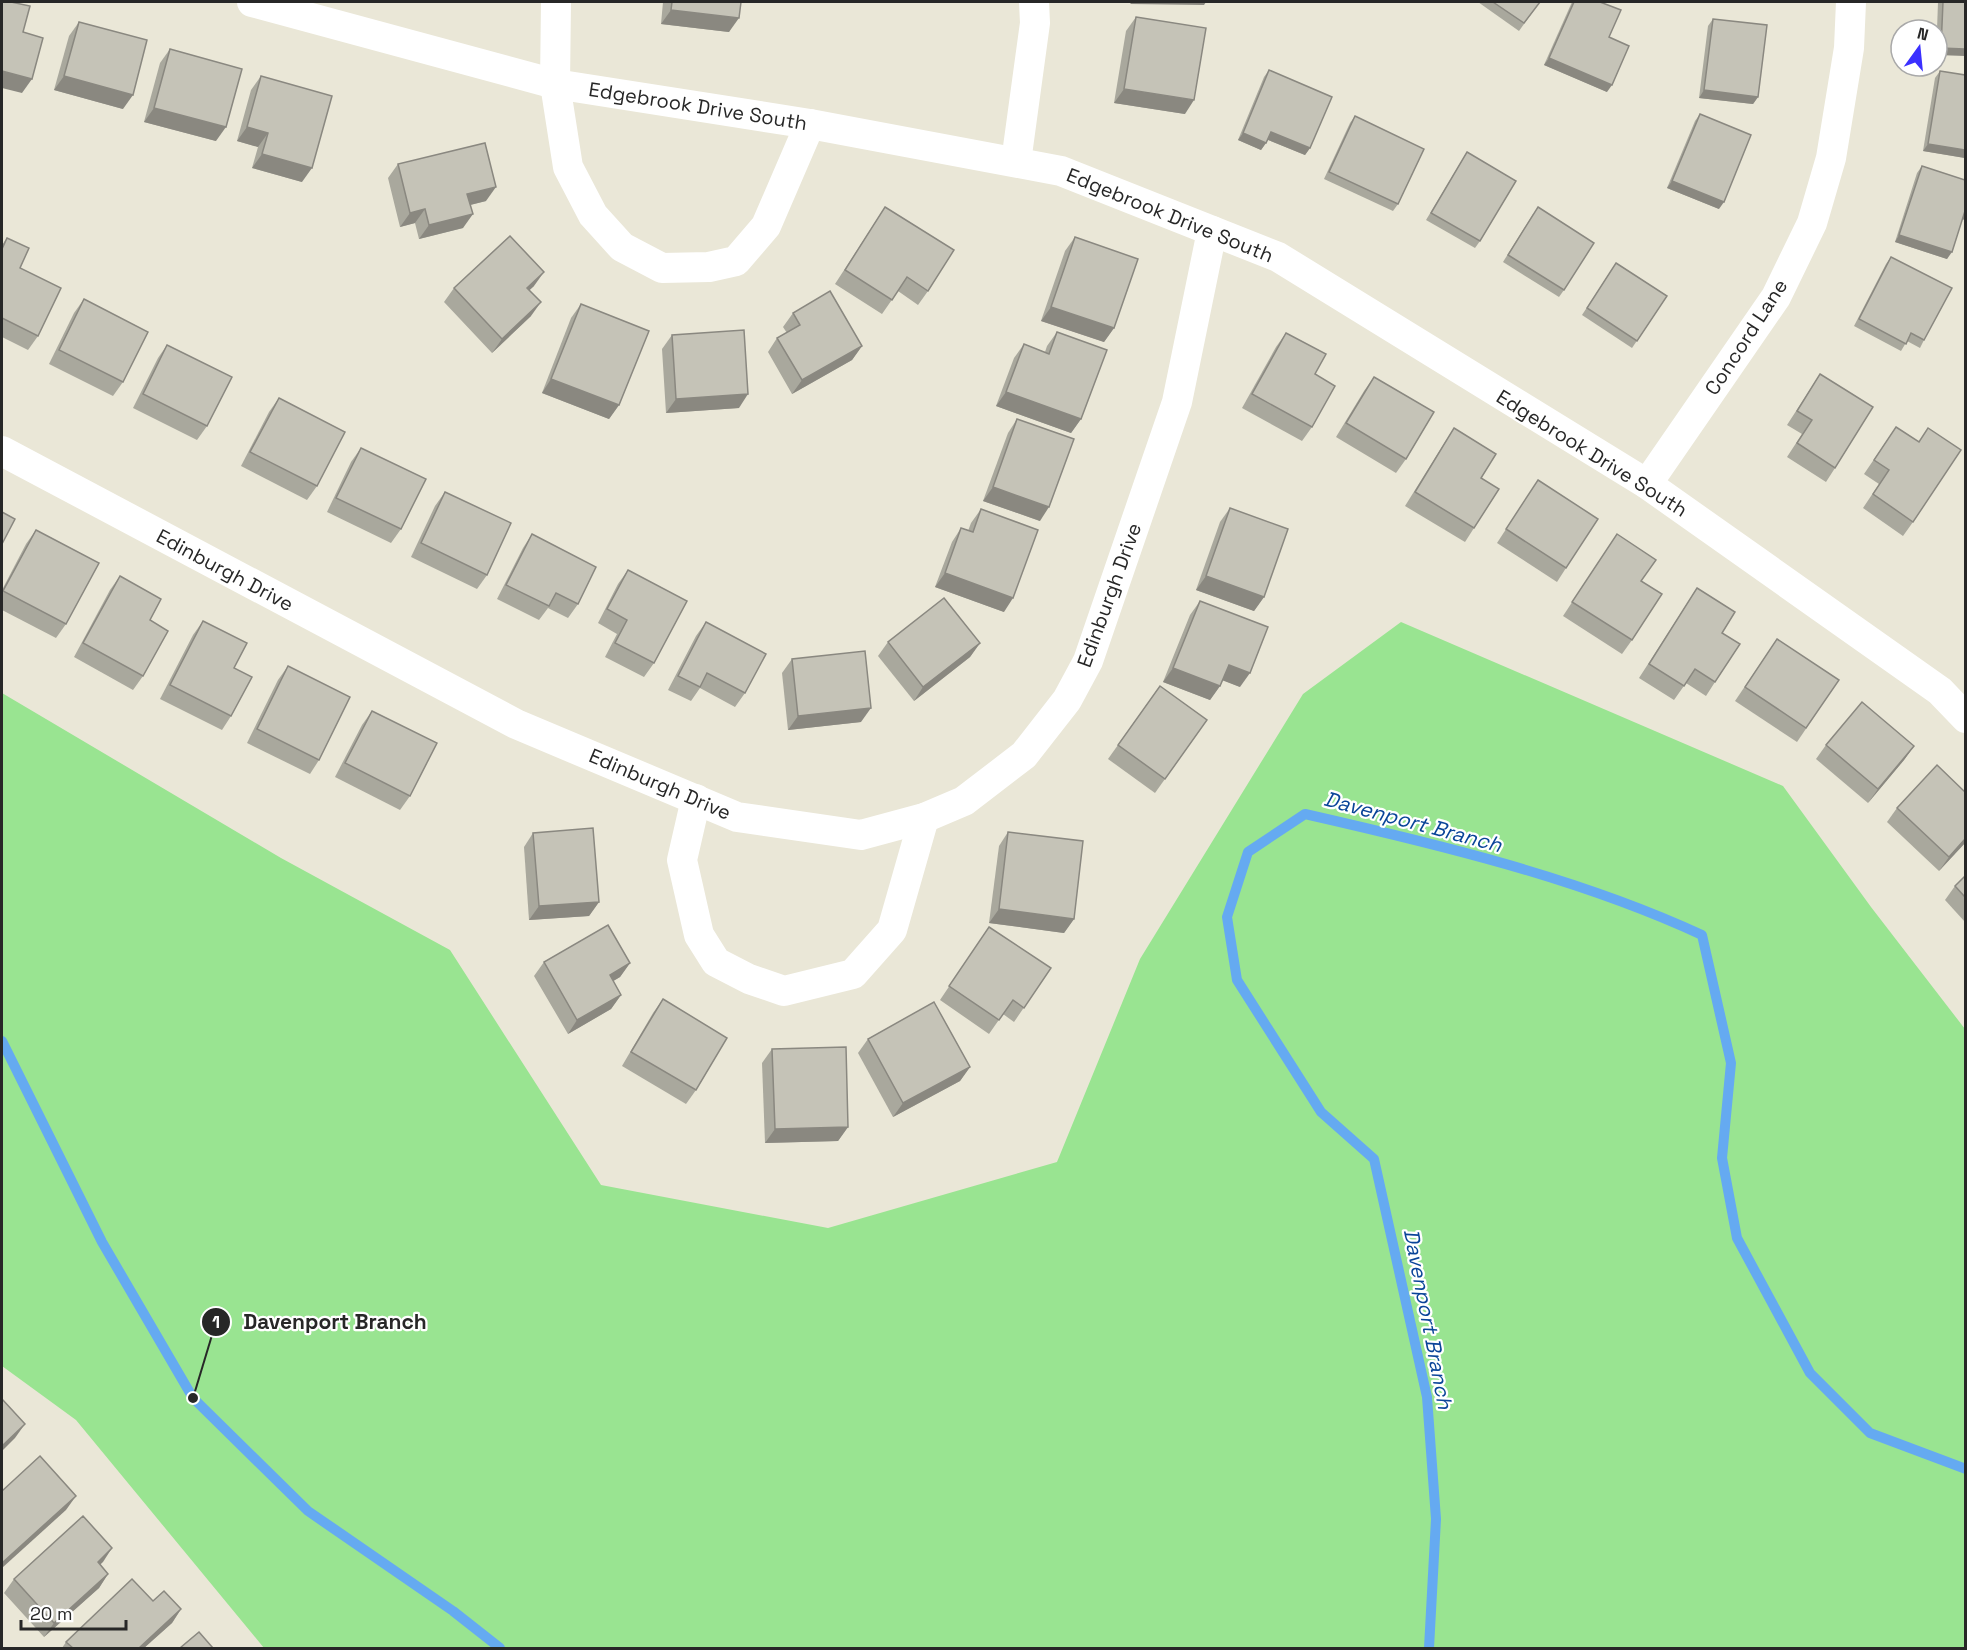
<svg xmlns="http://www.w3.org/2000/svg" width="1967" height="1650" viewBox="0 0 1967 1650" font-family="'Space Grotesk',sans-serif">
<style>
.green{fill:#99e491}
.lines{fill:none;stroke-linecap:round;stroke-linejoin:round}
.stream{stroke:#65aaf1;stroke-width:10}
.minor{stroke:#fff;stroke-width:30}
.wall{fill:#a9a89d}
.shaded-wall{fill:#8a8880}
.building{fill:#c5c3b7;stroke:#8a8880;stroke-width:1.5}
.labels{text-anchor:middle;stroke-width:4.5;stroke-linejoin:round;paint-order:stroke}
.street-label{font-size:20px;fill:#272727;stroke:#fff}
.water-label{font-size:21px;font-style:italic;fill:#094498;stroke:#fff}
.leader{fill:none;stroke:#272727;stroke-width:2}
.callout-dot{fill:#272727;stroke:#fff;stroke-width:2}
.mark-label{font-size:18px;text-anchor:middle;font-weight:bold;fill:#fff}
.callout-label{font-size:21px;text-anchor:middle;font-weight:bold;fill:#272727;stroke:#fff;stroke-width:4.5;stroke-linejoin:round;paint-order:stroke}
</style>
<rect width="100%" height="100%" fill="#eae7d7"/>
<path class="green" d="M 1401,622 L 1783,786 L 1871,907 L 1965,1029 L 1965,1648 L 264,1648 L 76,1420 L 2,1366 L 2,693 L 281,858 L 450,950 L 601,1185 L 828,1228 L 1057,1162 L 1140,959 L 1303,694 Z"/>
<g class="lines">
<g class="stream">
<path d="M 2,1041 L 102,1242 L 193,1398 L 308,1511 L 453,1611 L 500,1648"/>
<path d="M 1429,1648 L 1436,1519 L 1427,1397 L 1374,1159 L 1321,1112 L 1237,980 L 1227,917 L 1248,852 L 1305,814 C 1437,844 1579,878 1702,935 L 1731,1063 L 1722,1158 L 1737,1238 L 1810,1373 L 1870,1433 L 1966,1469"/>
</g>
<g class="minor">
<path d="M 252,2 L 555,84 L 810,124 L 1061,171 L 1278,257 L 1647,484 L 1940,691 L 1966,718"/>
<path d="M 556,2 L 555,84 L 568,167 L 593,215 L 622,247 L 662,268 L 709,267 L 736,261 L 766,226 L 810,124"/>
<path d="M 1016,162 L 1035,23 L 1034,2"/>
<path d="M 2,451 L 516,724 L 737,817 L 861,835 L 924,818 L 964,801 L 1024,755 L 1067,700 L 1088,661 L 1177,402 L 1212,231"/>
<path d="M 1647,484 L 1776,297 L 1812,223 L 1831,158 L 1849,48 L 1851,2"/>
<path d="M 696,799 L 682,860 L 699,935 L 716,962 L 749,979 L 784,991 L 853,974 L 892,930 L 924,818"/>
</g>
</g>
<g class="wall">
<path d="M 663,2 L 741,2 L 729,32 L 661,24 Z"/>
<path d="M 1478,2 L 1540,2 L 1519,31 Z"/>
<path d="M 1572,2 L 1600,2 L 1607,92 L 1544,65 Z"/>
<path d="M 1938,2 L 1965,2 L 1937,55 L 1937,30 Z"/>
<path d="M 1136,17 L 1185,114 L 1114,103 L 1126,31 Z"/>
<path d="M 1713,19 L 1758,97 L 1753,104 L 1699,98 L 1708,26 Z"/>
<path d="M 79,22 L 123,109 L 54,90 L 69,36 Z"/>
<path d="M 170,49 L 216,141 L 144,122 L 160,63 Z"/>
<path d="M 1269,70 L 1310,148 L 1305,155 L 1268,140 L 1261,150 L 1238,140 L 1264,77 Z"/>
<path d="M 1940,71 L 1965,75 L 1965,158 L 1923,151 L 1935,78 Z"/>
<path d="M 261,76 L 302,182 L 252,168 L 258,147 L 237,141 L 251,90 Z"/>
<path d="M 1700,114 L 1719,209 L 1667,188 L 1695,121 Z"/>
<path d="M 1355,116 L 1398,204 L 1393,211 L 1324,179 L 1350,123 Z"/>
<path d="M 1467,152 L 1480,241 L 1475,248 L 1426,220 Z"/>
<path d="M 398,164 L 486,201 L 470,205 L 463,228 L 419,239 L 415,223 L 400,227 L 388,178 Z"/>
<path d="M 1922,166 L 1965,180 L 1965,220 L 1962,219 L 1947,259 L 1895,242 L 1917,173 Z"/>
<path d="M 885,207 L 928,291 L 918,305 L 898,291 L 882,314 L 835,284 Z"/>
<path d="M 1533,214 L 1564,290 L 1559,297 L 1503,262 Z"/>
<path d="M 1075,237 L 1114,328 L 1104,342 L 1041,321 L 1065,251 Z"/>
<path d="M 7,238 L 20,268 L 38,336 L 28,350 L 2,337 L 2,245 Z"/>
<path d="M 1891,257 L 1924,340 L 1920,348 L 1907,341 L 1901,351 L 1854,326 L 1886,264 Z"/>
<path d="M 1616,263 L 1667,296 L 1632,348 L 1582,315 Z"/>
<path d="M 534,286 L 529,290 L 531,316 L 492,353 L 444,302 L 454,288 Z"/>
<path d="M 84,299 L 123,382 L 113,396 L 49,364 L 74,313 Z"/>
<path d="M 581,304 L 619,405 L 609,419 L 542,393 L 571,318 Z"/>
<path d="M 793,313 L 862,346 L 852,360 L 792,394 L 768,352 L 777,338 L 787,333 L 783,327 Z"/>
<path d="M 1057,332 L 1081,419 L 1071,433 L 996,406 L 1014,358 L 1024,344 L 1045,352 L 1047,346 Z"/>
<path d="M 1286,333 L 1315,374 L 1312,427 L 1302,441 L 1242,408 L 1276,347 Z"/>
<path d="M 672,335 L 739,408 L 666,413 L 662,349 Z"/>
<path d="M 167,345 L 207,426 L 197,440 L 133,408 L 158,358 Z"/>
<path d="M 1820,374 L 1835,468 L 1826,482 L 1787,457 L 1802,434 L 1787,425 Z"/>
<path d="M 1374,377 L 1406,459 L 1396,473 L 1336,437 L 1364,391 Z"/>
<path d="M 279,398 L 317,486 L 307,500 L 241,466 L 269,412 Z"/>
<path d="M 1017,419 L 1040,521 L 983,501 L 1008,433 Z"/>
<path d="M 1896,427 L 1913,522 L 1903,536 L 1863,508 L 1879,484 L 1864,474 Z"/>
<path d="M 1454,428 L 1481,478 L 1474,528 L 1465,542 L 1405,506 L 1445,442 Z"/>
<path d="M 361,448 L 401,529 L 391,543 L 327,512 L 351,462 Z"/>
<path d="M 1538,480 L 1566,568 L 1557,582 L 1497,543 Z"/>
<path d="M 445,492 L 487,575 L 477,589 L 411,557 L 435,506 Z"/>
<path d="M 1230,508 L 1264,597 L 1254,611 L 1196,590 L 1220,522 Z"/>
<path d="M 981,509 L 1004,612 L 935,587 L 952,542 L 961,528 L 968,531 L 971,523 Z"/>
<path d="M 36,530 L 66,624 L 56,638 L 2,610 L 2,590 L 26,544 Z"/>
<path d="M 532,534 L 578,604 L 568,618 L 548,608 L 539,620 L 497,599 L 523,548 Z"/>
<path d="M 1617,534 L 1641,581 L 1632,640 L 1622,654 L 1563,616 Z"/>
<path d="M 628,570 L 654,663 L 644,677 L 605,657 L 617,634 L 598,623 L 618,584 Z"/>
<path d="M 120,576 L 150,620 L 143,676 L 133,690 L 74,657 L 110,590 Z"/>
<path d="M 1697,588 L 1715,682 L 1706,696 L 1686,683 L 1674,700 L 1639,678 Z"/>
<path d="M 1200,601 L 1240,687 L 1223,680 L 1220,686 L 1210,700 L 1163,682 L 1190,615 Z"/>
<path d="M 203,621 L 234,668 L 231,716 L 222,730 L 160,699 L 193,635 Z"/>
<path d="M 706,622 L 745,693 L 735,707 L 700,688 L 691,701 L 668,690 L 696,636 Z"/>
<path d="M 1777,639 L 1839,680 L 1797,742 L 1735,701 Z"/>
<path d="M 888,642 L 980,643 L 970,657 L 914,701 L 878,656 Z"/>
<path d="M 792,659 L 861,722 L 788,730 L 782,673 Z"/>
<path d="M 288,666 L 319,760 L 310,774 L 247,743 L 278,680 Z"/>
<path d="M 1160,686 L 1207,720 L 1155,793 L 1108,759 Z"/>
<path d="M 372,711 L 410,796 L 400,810 L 335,777 L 362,725 Z"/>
<path d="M 1826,745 L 1914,746 L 1904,760 L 1868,803 L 1816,759 Z"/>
<path d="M 1897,808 L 1965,843 L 1939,871 L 1887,822 Z"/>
<path d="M 1008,832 L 1074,919 L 1064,933 L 989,923 L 999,846 Z"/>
<path d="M 533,833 L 599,902 L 589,916 L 529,920 L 524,847 Z"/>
<path d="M 1965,876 L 1965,922 L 1945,900 L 1955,886 Z"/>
<path d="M 989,927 L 1051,968 L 1014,1022 L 1003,1014 L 989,1034 L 940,1000 Z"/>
<path d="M 544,962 L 630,963 L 620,977 L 613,981 L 621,995 L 611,1009 L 568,1034 L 534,976 Z"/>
<path d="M 663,999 L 696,1090 L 686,1104 L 622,1066 L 653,1013 Z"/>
<path d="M 868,1039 L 970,1067 L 960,1081 L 893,1117 L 858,1053 Z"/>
<path d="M 772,1049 L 848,1127 L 838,1141 L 765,1143 L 762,1063 Z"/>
<path d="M 112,1548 L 100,1564 L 108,1574 L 99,1588 L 44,1637 L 4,1593 L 14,1579 Z"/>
<path d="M 181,1609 L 172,1623 L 144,1648 L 62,1648 L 66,1642 Z"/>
</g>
<g class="shaded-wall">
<path d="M 1132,2 L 1206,2 L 1204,5 L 1130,4 Z"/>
<path d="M 671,10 L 739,18 L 729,32 L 661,24 Z"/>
<path d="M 1941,48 L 1965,49 L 1965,56 L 1937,55 L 1937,53 Z"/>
<path d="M 1549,58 L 1612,85 L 1607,92 L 1544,65 Z"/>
<path d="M 2,71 L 32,79 L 22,93 L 2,88 Z"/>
<path d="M 64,76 L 133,95 L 123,109 L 54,90 Z"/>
<path d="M 1124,89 L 1194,100 L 1185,114 L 1114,103 Z"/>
<path d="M 1704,90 L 1758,97 L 1753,104 L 1699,98 Z"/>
<path d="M 154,108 L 226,127 L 216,141 L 144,122 Z"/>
<path d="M 247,127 L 268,133 L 258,147 L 237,141 Z"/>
<path d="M 1271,132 L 1310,148 L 1305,155 L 1266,139 Z"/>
<path d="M 1243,133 L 1266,143 L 1261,150 L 1238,140 Z"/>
<path d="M 1928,144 L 1965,150 L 1965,158 L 1923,151 Z"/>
<path d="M 262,154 L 312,168 L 302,182 L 252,168 Z"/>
<path d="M 1672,181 L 1724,202 L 1719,209 L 1667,188 Z"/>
<path d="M 496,187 L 486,201 L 458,208 L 467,194 Z"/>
<path d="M 425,209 L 415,223 L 400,227 L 410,213 Z"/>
<path d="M 1965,211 L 1965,220 L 1960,218 Z"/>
<path d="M 473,214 L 463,228 L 419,239 L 429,225 Z"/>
<path d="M 1899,235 L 1952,252 L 1947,259 L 1895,242 Z"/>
<path d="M 544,272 L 534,286 L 517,302 L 527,288 Z"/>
<path d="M 541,302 L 531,316 L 492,353 L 502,339 Z"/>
<path d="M 1051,307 L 1114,328 L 1104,342 L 1041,321 Z"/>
<path d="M 862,346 L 852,360 L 792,394 L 802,380 Z"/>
<path d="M 551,379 L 619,405 L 609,419 L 542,393 Z"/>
<path d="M 1006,392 L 1081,419 L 1071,433 L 996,406 Z"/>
<path d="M 748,394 L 739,408 L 666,413 L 676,399 Z"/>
<path d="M 993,487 L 1049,507 L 1040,521 L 983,501 Z"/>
<path d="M 945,573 L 1013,598 L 1004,612 L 935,587 Z"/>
<path d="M 1206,576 L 1264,597 L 1254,611 L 1196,590 Z"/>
<path d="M 980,643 L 970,657 L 914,701 L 923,687 Z"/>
<path d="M 1229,665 L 1250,673 L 1240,687 L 1219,679 Z"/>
<path d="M 1173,668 L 1220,686 L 1210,700 L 1163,682 Z"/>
<path d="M 871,708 L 861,722 L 788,730 L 798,716 Z"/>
<path d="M 1914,746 L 1904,760 L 1868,803 L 1878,789 Z"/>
<path d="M 1965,839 L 1965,843 L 1939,871 L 1949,857 Z"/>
<path d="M 599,902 L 589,916 L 529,920 L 539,906 Z"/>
<path d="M 999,909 L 1074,919 L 1064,933 L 989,923 Z"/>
<path d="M 630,963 L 620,977 L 600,989 L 610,975 Z"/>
<path d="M 621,995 L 611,1009 L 568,1034 L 577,1020 Z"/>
<path d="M 970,1067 L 960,1081 L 893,1117 L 903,1103 Z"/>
<path d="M 848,1127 L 838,1141 L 765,1143 L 775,1129 Z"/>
<path d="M 25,1424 L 15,1438 L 2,1451 L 2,1446 Z"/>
<path d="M 76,1496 L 66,1510 L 2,1568 L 2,1563 Z"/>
<path d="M 112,1548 L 103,1562 L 88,1576 L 98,1562 Z"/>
<path d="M 108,1574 L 99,1588 L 44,1637 L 54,1623 Z"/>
<path d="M 181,1609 L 172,1623 L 144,1648 L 139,1648 Z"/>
</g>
<g class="building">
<path d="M 2,2 L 11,2 L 30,6 L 23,32 L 43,38 L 32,79 L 2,71 Z"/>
<path d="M 672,2 L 741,2 L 739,18 L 671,10 Z"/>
<path d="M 1493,2 L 1540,2 L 1524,23 Z"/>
<path d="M 1574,2 L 1600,2 L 1621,10 L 1609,37 L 1629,46 L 1612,85 L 1549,58 Z"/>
<path d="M 1943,2 L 1965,2 L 1965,49 L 1941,48 Z"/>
<path d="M 1136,17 L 1206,28 L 1194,100 L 1124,89 Z"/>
<path d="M 1713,19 L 1767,25 L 1758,97 L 1704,90 Z"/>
<path d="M 79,22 L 147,40 L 133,95 L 64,76 Z"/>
<path d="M 170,49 L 242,69 L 226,127 L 154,108 Z"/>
<path d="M 1269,70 L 1332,97 L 1310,148 L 1271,132 L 1266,143 L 1243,133 Z"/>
<path d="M 1940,71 L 1965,75 L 1965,150 L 1928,144 Z"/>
<path d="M 261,76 L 332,96 L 312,168 L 262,154 L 268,133 L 247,127 Z"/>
<path d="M 1700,114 L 1751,135 L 1724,202 L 1672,181 Z"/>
<path d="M 1355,116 L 1424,149 L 1398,204 L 1329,172 Z"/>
<path d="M 485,143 L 496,187 L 467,194 L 473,214 L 429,225 L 425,209 L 410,213 L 398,164 Z"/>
<path d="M 1467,152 L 1516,181 L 1480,241 L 1431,213 Z"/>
<path d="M 1922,166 L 1965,180 L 1965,211 L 1952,252 L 1899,235 Z"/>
<path d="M 885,207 L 954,250 L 928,291 L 907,277 L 892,300 L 845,270 Z"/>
<path d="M 1538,207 L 1594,243 L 1564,290 L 1508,255 Z"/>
<path d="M 510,236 L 544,272 L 527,288 L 541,302 L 502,339 L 454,288 Z"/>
<path d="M 1075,237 L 1138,259 L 1114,328 L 1051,307 Z"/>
<path d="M 7,238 L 29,248 L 20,268 L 61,288 L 38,336 L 2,318 L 2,249 Z"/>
<path d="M 1891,257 L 1952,288 L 1924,340 L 1911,333 L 1906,344 L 1859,319 Z"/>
<path d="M 1616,263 L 1667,296 L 1637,341 L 1587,308 Z"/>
<path d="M 830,291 L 862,346 L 802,380 L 777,338 L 800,325 L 793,313 Z"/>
<path d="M 84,299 L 148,332 L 123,382 L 59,350 Z"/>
<path d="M 581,304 L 649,331 L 619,405 L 551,379 Z"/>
<path d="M 744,330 L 748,394 L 676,399 L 672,335 Z"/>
<path d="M 1057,332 L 1107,350 L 1081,419 L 1006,392 L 1024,344 L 1049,354 Z"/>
<path d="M 1286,333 L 1326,354 L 1315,374 L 1335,386 L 1312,427 L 1252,394 Z"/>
<path d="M 167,345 L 232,377 L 207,426 L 143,394 Z"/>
<path d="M 1820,374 L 1873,407 L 1835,468 L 1797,443 L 1812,420 L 1797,411 Z"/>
<path d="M 1374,377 L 1434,412 L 1406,459 L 1346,423 Z"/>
<path d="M 279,398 L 345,432 L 317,486 L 250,452 Z"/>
<path d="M 1017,419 L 1074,439 L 1049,507 L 993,487 Z"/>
<path d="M 1896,427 L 1919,442 L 1928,428 L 1961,450 L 1913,522 L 1873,494 L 1889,470 L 1874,460 Z"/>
<path d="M 1454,428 L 1496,454 L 1481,478 L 1499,489 L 1474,528 L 1415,492 Z"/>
<path d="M 361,448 L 426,479 L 401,529 L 336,498 Z"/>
<path d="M 1538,480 L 1598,519 L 1566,568 L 1506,529 Z"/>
<path d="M 445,492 L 511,523 L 487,575 L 421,543 Z"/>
<path d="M 1230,508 L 1288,529 L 1264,597 L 1206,576 Z"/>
<path d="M 981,509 L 1038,530 L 1013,598 L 945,573 L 961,528 L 973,532 Z"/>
<path d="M 2,512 L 15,519 L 2,544 Z"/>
<path d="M 36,530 L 99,563 L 66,624 L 3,591 Z"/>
<path d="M 532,534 L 596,567 L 578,604 L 556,593 L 549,606 L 506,585 Z"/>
<path d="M 1617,534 L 1656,560 L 1641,581 L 1662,594 L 1632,640 L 1572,602 Z"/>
<path d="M 628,570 L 687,601 L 654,663 L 615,643 L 627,620 L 607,609 Z"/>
<path d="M 120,576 L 161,599 L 150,620 L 168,631 L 143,676 L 83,643 Z"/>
<path d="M 1697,588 L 1735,612 L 1722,633 L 1740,644 L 1715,682 L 1695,669 L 1684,686 L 1649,664 Z"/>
<path d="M 944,598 L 980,643 L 923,687 L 888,642 Z"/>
<path d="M 1200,601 L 1268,627 L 1250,673 L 1229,665 L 1220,686 L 1173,668 Z"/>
<path d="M 203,621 L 247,643 L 234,668 L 252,677 L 231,716 L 170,685 Z"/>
<path d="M 706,622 L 766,654 L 745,693 L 707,673 L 700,687 L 678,676 Z"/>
<path d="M 1777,639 L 1839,680 L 1806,728 L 1745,687 Z"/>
<path d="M 865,651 L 871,708 L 798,716 L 792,659 Z"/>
<path d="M 288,666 L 350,697 L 319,760 L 257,729 Z"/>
<path d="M 1160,686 L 1207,720 L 1165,779 L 1118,745 Z"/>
<path d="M 1862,702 L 1914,746 L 1878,789 L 1826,745 Z"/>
<path d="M 372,711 L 437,743 L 410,796 L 345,763 Z"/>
<path d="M 1937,765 L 1965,792 L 1965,839 L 1949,857 L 1897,808 Z"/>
<path d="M 593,828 L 599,902 L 539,906 L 533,833 Z"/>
<path d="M 1008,832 L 1083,841 L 1074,919 L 999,909 Z"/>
<path d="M 1965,876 L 1965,897 L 1955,886 Z"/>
<path d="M 608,925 L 630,963 L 610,975 L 621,995 L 577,1020 L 544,962 Z"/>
<path d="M 989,927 L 1051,968 L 1024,1008 L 1013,1000 L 999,1020 L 949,986 Z"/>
<path d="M 663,999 L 727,1038 L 696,1090 L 631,1052 Z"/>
<path d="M 934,1002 L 970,1067 L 903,1103 L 868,1039 Z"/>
<path d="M 846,1047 L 848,1127 L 775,1129 L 772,1049 Z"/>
<path d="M 2,1399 L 25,1424 L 2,1446 Z"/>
<path d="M 40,1456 L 76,1496 L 2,1563 L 2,1491 Z"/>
<path d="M 83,1516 L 112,1548 L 98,1562 L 108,1574 L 54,1623 L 14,1579 Z"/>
<path d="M 132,1579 L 153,1601 L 164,1591 L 181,1609 L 139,1648 L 73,1648 L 66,1642 Z"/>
<path d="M 199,1632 L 213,1648 L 180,1648 Z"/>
</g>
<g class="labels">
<g class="street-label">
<text transform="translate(698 106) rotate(9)" y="7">Edgebrook Drive South</text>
<text transform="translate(1170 215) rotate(22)" y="7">Edgebrook Drive South</text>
<text transform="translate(1746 337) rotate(-57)" y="7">Concord Lane</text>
<text transform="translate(1592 453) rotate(32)" y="7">Edgebrook Drive South</text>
<text transform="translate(225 570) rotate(28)" y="7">Edinburgh Drive</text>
<text transform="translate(1109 595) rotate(-70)" y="7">Edinburgh Drive</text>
<text transform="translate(660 784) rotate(23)" y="7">Edinburgh Drive</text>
</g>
<g class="water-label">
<text transform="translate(1413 822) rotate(15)" y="7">Davenport Branch</text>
<text transform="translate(1428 1319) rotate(79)" y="7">Davenport Branch</text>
</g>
</g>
<path class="leader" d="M193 1398L216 1322"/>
<g class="callout-dot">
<circle cx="193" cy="1398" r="6"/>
<circle cx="216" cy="1322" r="15"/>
</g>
<g class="mark-label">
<text x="216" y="1328">1</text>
</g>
<g class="callout-label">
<text x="335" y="1329">Davenport Branch</text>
</g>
<rect width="1967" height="1650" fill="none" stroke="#272727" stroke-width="6"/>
<g transform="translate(1919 48) rotate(15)"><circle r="28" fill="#ffffff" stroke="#a9a9a9" stroke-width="1.5"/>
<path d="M0-4.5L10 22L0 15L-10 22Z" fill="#3b30ff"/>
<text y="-9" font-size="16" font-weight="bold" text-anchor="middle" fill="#272727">N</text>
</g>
<path d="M21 1620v9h105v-9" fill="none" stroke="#272727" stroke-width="3"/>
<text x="30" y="1620" font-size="18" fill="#272727" stroke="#ffffff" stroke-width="4.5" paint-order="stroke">20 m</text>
</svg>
